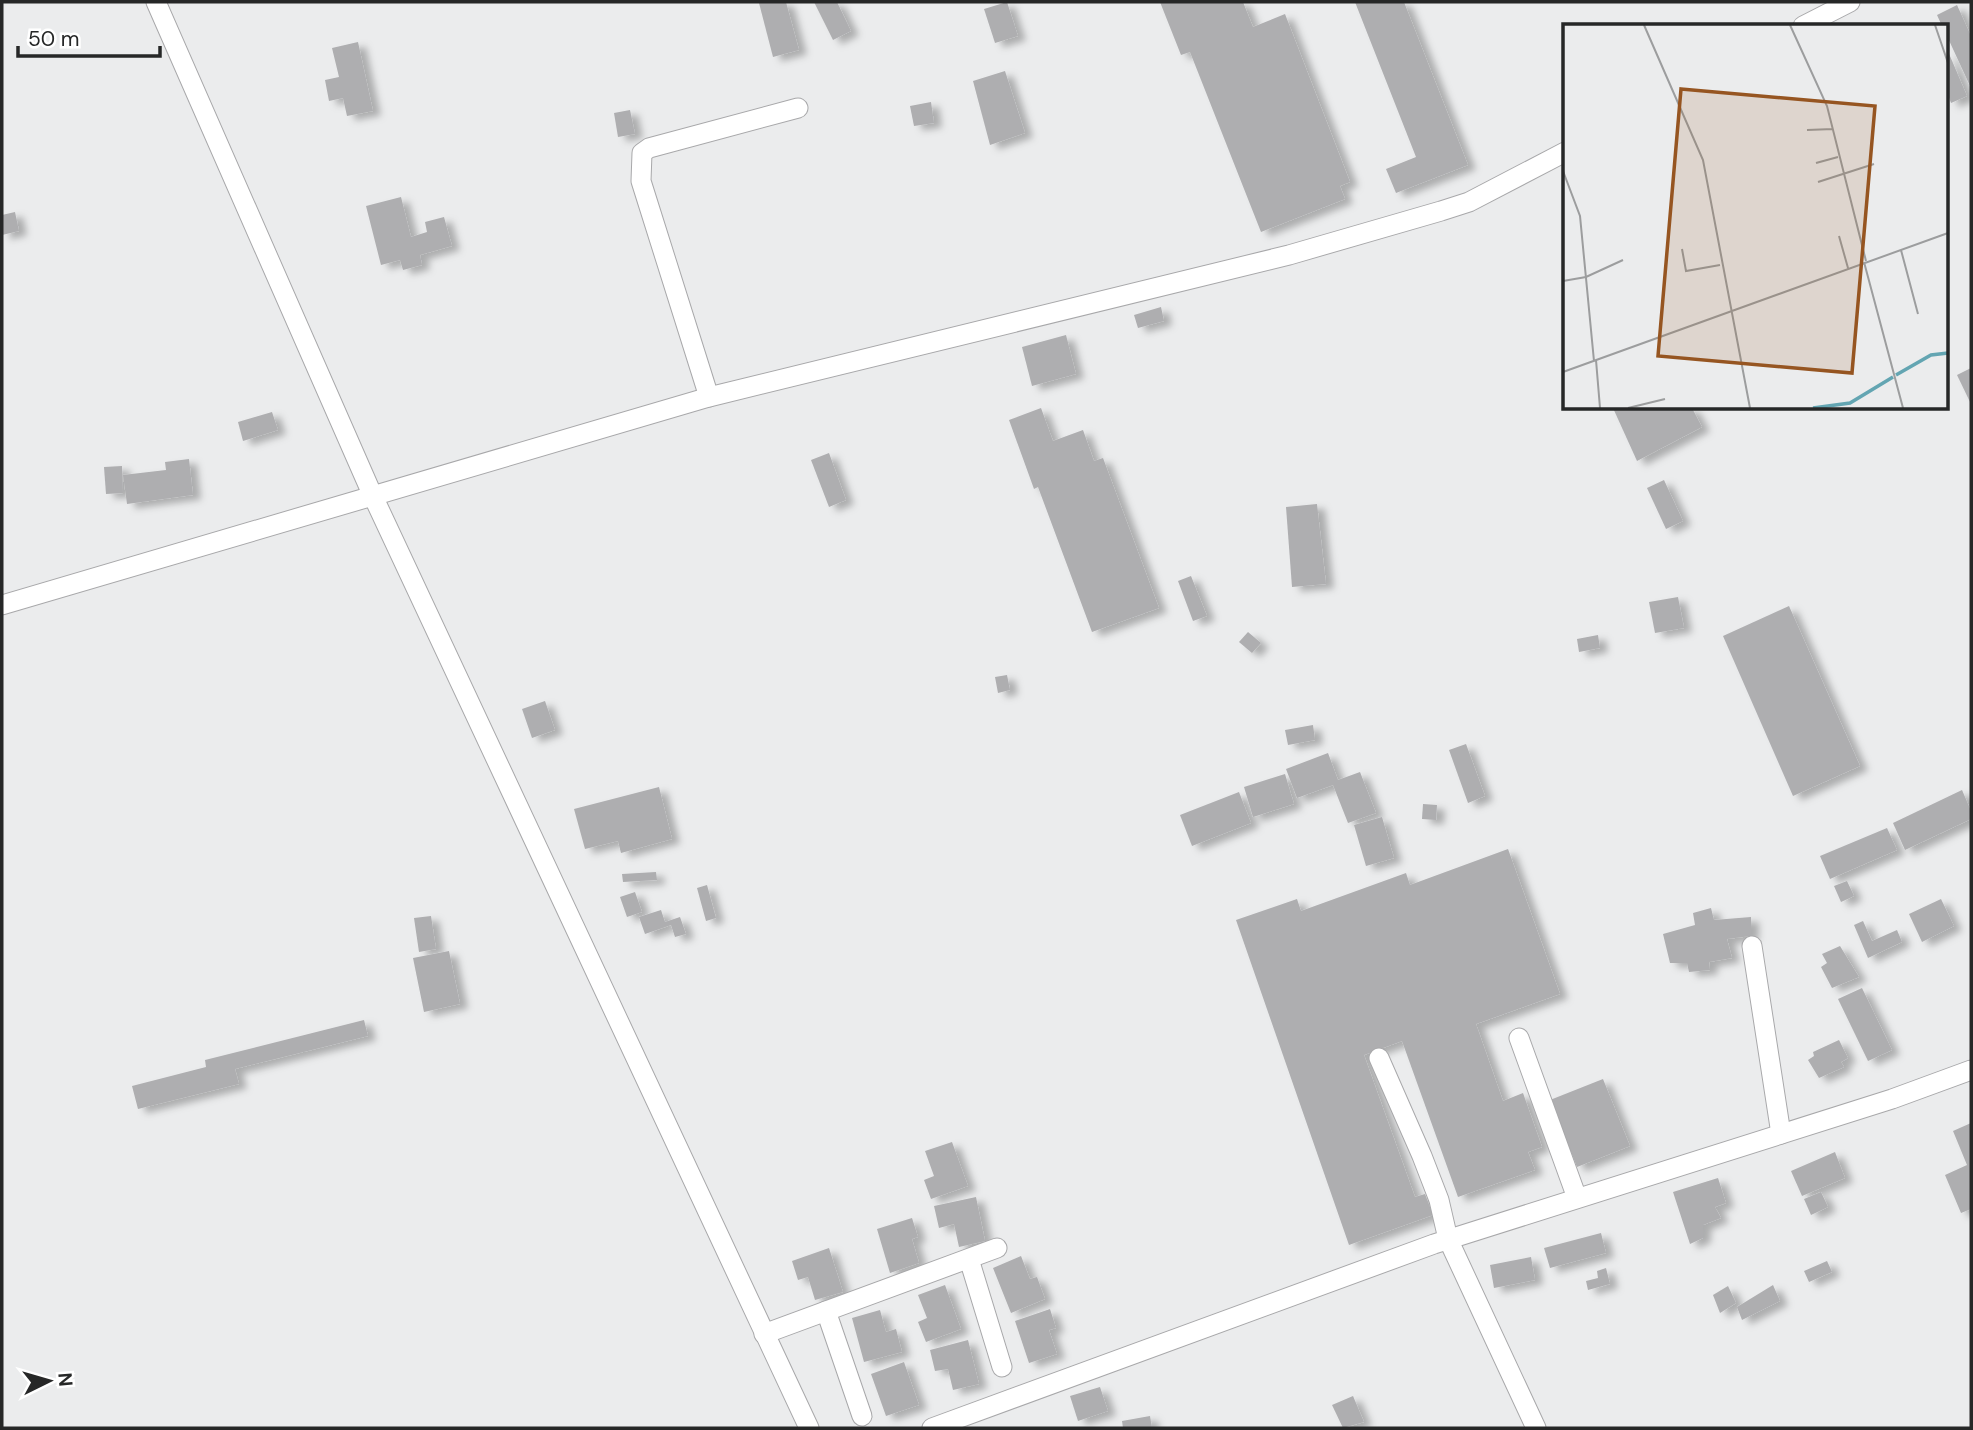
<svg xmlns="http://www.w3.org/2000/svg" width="1973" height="1430" viewBox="0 0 1973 1430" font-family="'DM Sans',sans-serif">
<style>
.building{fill:#aeaeb0;filter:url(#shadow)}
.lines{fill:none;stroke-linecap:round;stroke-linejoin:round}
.minor-casing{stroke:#a8a8aa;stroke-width:21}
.minor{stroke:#fff;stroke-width:19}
.inset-river{fill:none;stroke:#63a5b2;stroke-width:3.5}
.inset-road{fill:none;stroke:#9c9d9e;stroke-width:2}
.view{fill:#965521;fill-opacity:0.15;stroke:#965521;stroke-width:3.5}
.inset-edge{fill:none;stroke:#262727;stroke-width:3.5}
</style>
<defs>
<filter id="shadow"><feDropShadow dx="8" dy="4.5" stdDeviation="3.5" flood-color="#0004"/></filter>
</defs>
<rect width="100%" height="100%" fill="#ebeced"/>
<g class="building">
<path d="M 765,2 L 786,2 L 799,50 L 773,57 L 759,3 Z"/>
<path d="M 814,2 L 837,2 L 851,31 L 833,40 Z"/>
<path d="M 1007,2 L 1018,36 L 995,43 L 984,9 Z"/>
<path d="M 1160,2 L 1243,2 L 1253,27 L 1285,14 L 1350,182 L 1340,186 L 1345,199 L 1261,232 L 1190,52 L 1181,55 Z"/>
<path d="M 1355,2 L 1404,2 L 1468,165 L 1396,193 L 1386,169 L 1416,157 Z"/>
<path d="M 1957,5 L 1971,36 L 1971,88 L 1947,36 L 1947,26 L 1942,26 L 1937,15 Z"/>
<path d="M 358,42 L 373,111 L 347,116 L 343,98 L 329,101 L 325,80 L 339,77 L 332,48 Z"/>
<path d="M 1947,49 L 1967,96 L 1951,103 L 1947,92 Z"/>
<path d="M 1005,71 L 1025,133 L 990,145 L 973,81 Z"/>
<path d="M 931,102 L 934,123 L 914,126 L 910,106 Z"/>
<path d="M 630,110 L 635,134 L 618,137 L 614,113 Z"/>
<path d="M 401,197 L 411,237 L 427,232 L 425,222 L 444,217 L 452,246 L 420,255 L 422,265 L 403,270 L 400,260 L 381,265 L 366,206 Z"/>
<path d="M 15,212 L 19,231 L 2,235 L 2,215 Z"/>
<path d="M 1161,307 L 1164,321 L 1138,328 L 1134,315 Z"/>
<path d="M 1066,335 L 1076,374 L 1032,386 L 1022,347 Z"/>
<path d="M 1971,368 L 1971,404 L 1957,375 Z"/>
<path d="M 1041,408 L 1053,441 L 1083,430 L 1094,461 L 1103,458 L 1159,608 L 1092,632 L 1038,487 L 1034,489 L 1009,420 Z"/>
<path d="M 1613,408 L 1692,408 L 1702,427 L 1637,461 Z"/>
<path d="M 272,412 L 278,430 L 243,441 L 238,422 Z"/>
<path d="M 829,453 L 846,500 L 829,507 L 811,460 Z"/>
<path d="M 189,459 L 193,495 L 127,504 L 123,475 L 166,470 L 165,462 Z"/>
<path d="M 122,466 L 123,493 L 106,494 L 104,467 Z"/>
<path d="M 1664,480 L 1683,521 L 1666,529 L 1647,488 Z"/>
<path d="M 1317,504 L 1326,584 L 1292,587 L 1286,507 Z"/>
<path d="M 1191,576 L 1207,616 L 1193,621 L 1178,581 Z"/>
<path d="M 1678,597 L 1684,628 L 1655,633 L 1649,602 Z"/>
<path d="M 1789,606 L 1860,766 L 1793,796 L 1723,636 Z"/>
<path d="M 1248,632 L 1261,643 L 1252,653 L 1239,642 Z"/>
<path d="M 1598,635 L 1600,648 L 1579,652 L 1577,639 Z"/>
<path d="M 1007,675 L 1010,690 L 998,693 L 995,677 Z"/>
<path d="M 545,701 L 555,730 L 532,738 L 522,709 Z"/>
<path d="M 1313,725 L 1315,740 L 1288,745 L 1285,730 Z"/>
<path d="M 1466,744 L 1485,796 L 1468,803 L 1449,750 Z"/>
<path d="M 1328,753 L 1338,780 L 1360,772 L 1376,813 L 1348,823 L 1333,785 L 1297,798 L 1286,769 Z"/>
<path d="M 1285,774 L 1294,804 L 1253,817 L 1244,787 Z"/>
<path d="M 659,787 L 672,839 L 621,853 L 618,841 L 585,849 L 574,809 Z"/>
<path d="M 1962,790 L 1971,811 L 1971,819 L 1905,850 L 1893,823 Z"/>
<path d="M 1239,792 L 1251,823 L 1192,846 L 1180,815 Z"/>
<path d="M 1423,804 L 1437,805 L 1436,820 L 1422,819 Z"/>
<path d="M 1382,817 L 1394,858 L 1366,866 L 1354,825 Z"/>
<path d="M 1887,828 L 1897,850 L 1830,879 L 1820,856 Z"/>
<path d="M 1508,849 L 1560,994 L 1476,1024 L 1503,1101 L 1523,1093 L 1542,1147 L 1528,1152 L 1535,1170 L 1458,1197 L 1402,1041 L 1364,1055 L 1415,1197 L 1425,1194 L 1433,1215 L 1349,1245 L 1236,920 L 1297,899 L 1301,911 L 1406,873 L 1410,885 Z"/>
<path d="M 656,872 L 657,880 L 623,882 L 622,874 Z"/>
<path d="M 1847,881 L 1854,896 L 1841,902 L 1834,886 Z"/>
<path d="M 707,885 L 716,918 L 706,921 L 697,888 Z"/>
<path d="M 635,892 L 642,912 L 627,917 L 620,897 Z"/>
<path d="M 1941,899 L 1954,926 L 1922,942 L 1909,914 Z"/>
<path d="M 1711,908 L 1714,920 L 1751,917 L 1751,936 L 1727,939 L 1732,958 L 1709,962 L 1710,970 L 1689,972 L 1687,963 L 1670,963 L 1663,934 L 1695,925 L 1693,913 Z"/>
<path d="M 661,910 L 665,922 L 680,917 L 686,934 L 675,937 L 671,925 L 645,934 L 639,917 Z"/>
<path d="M 431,916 L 436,949 L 419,952 L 414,918 Z"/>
<path d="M 1863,921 L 1872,941 L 1897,930 L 1902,942 L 1868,958 L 1854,925 Z"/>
<path d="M 1840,946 L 1859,977 L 1832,988 L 1821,967 L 1827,963 L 1822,954 Z"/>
<path d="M 449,951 L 460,1004 L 424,1012 L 413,958 Z"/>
<path d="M 1862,988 L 1892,1050 L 1868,1061 L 1838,999 Z"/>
<path d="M 364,1020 L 368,1036 L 235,1069 L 239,1084 L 138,1109 L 132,1086 L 206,1067 L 205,1060 Z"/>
<path d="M 1839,1040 L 1848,1058 L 1841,1062 L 1844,1067 L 1819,1078 L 1808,1060 L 1814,1056 L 1813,1052 Z"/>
<path d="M 1603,1079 L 1630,1146 L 1577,1167 L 1550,1100 Z"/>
<path d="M 1971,1123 L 1971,1209 L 1961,1213 L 1945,1175 L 1967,1165 L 1953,1131 Z"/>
<path d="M 952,1142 L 968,1186 L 931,1199 L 924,1180 L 934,1176 L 925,1151 Z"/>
<path d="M 1835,1152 L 1845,1178 L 1802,1196 L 1791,1171 Z"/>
<path d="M 1718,1178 L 1726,1203 L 1715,1207 L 1721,1218 L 1703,1225 L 1703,1238 L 1690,1244 L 1673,1192 Z"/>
<path d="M 1821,1192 L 1828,1207 L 1811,1215 L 1804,1199 Z"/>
<path d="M 976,1197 L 985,1241 L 959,1247 L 954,1224 L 939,1228 L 934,1206 Z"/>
<path d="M 912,1218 L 918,1237 L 912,1239 L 919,1263 L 890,1273 L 877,1229 Z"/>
<path d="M 1601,1233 L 1606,1253 L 1550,1268 L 1544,1248 Z"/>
<path d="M 829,1248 L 843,1292 L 815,1300 L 808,1277 L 798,1280 L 792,1261 Z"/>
<path d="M 1021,1256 L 1030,1279 L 1037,1277 L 1045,1299 L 1011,1313 L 993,1268 Z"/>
<path d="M 1531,1257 L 1535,1280 L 1494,1288 L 1490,1265 Z"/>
<path d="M 1827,1261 L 1832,1272 L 1809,1282 L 1804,1271 Z"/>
<path d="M 1606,1268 L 1610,1284 L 1588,1290 L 1586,1281 L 1598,1278 L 1597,1271 Z"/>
<path d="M 945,1285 L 961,1329 L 926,1342 L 918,1322 L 927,1318 L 918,1295 Z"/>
<path d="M 1773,1285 L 1780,1301 L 1742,1320 L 1737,1307 Z"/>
<path d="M 1728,1286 L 1736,1303 L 1720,1313 L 1713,1295 Z"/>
<path d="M 1050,1309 L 1056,1328 L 1049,1330 L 1057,1354 L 1029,1363 L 1015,1321 Z"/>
<path d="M 880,1310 L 886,1332 L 896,1329 L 902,1352 L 864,1362 L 852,1318 Z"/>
<path d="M 968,1340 L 979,1384 L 953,1390 L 948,1369 L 935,1371 L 930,1350 Z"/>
<path d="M 904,1362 L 919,1405 L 886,1416 L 871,1374 Z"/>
<path d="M 1100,1387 L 1108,1411 L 1078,1421 L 1070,1396 Z"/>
<path d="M 1353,1396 L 1364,1422 L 1343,1428 L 1332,1405 Z"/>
<path d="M 1150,1416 L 1152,1428 L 1123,1428 L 1122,1421 Z"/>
</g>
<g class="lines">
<g class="minor-casing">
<g id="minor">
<path d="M 156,2 L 372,494 L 809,1428"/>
<path d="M 1803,26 L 1850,2"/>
<path d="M 709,397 L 641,181 L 642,153 L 649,148 L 798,108"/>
<path d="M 2,605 L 709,397 L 1289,255 L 1441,211 L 1469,202 L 1565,152"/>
<path d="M 1752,946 L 1781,1134"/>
<path d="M 1519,1038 L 1577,1198"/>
<path d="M 1379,1058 L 1422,1156 L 1439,1200 L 1448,1239 L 1536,1428"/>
<path d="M 969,1259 L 1002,1367"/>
<path d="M 826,1311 L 862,1416"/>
<path d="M 764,1334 L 997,1248"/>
<path d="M 932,1428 L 1434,1244 L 1892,1099 L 1971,1070"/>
</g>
</g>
<use href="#minor" class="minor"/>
</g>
<g transform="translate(1563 24)">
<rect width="385" height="385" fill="#ebeced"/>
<path class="inset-river" d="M 333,351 L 368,331 L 385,329M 250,384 L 287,379 L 330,353"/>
<path class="inset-road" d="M 81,1 L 140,136 L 187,384M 227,1 L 264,82 L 303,237M 372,1 L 385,39M 244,106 L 270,105M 253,139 L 275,133M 0,147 L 17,192 L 31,337M 255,158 L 311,140M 276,212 L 285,244M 119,225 L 123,247 L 157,241M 338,226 L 355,290M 301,238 L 340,384M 0,257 L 23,253 L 60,236M 33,336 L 37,384M 0,348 L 385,209M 65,384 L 102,375"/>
<path class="view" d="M 118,65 L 312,82 L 289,349 L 95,332 Z"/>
<rect width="385" height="385" class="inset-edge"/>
</g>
<rect width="1973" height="1430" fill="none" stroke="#262727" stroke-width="7"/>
<g transform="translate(49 1381) rotate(85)" stroke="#ffffff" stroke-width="5" paint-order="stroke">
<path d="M0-5L12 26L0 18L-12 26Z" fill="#262727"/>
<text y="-10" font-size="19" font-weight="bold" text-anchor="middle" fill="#262727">N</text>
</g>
<path d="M18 46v10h142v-10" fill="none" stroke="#262727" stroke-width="3.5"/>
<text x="28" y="46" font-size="21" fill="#262727" stroke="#ffffff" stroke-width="5" paint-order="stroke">50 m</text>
</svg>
